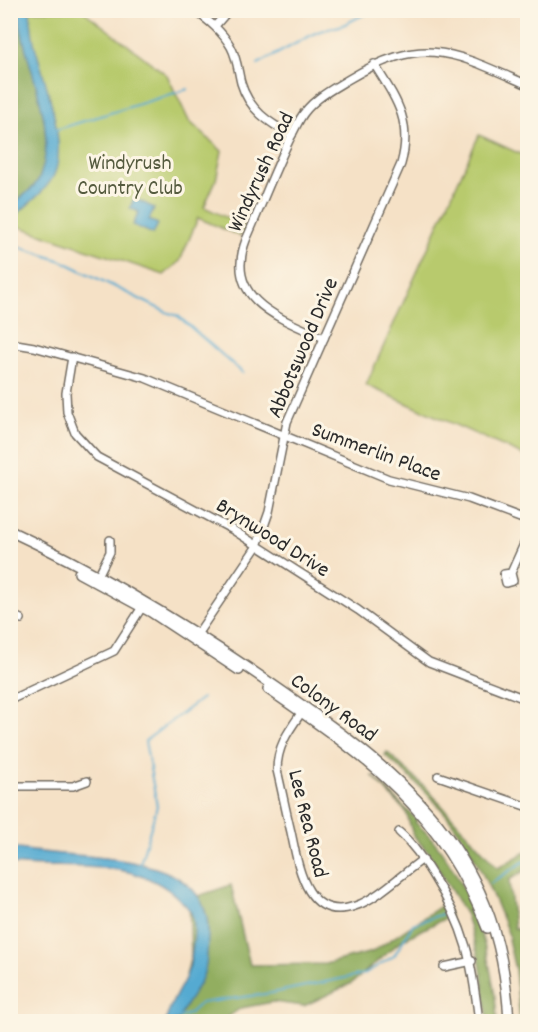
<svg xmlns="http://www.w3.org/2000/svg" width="538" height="1032" viewBox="0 0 538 1032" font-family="Dekko,sans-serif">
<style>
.green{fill:#b8ca6d;stroke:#727a4c;stroke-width:1.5}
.forest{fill:#92ae60;stroke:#5e6c46;stroke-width:1.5}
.water{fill:#55aad1;stroke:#406a7e;stroke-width:1.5}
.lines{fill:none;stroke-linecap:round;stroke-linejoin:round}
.stream{stroke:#55aad1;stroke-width:2}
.street-casing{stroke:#726b61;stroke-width:10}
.secondary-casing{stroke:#726b61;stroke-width:12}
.street{stroke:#fff;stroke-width:7}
.secondary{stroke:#fff;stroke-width:9}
.labels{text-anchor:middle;stroke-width:6;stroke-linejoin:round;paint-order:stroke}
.park-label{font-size:22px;fill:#555b3f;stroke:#fcf5e5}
.street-label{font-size:22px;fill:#2b2b2b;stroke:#fcf5e5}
</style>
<rect width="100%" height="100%" fill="#fcf5e5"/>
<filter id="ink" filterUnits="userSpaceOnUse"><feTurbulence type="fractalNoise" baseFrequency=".0167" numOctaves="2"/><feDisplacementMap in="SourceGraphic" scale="12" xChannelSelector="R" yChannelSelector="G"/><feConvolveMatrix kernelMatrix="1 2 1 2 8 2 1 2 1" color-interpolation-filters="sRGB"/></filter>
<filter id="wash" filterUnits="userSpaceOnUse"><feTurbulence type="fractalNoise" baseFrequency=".008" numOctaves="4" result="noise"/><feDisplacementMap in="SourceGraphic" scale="24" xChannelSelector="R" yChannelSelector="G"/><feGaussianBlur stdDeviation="1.35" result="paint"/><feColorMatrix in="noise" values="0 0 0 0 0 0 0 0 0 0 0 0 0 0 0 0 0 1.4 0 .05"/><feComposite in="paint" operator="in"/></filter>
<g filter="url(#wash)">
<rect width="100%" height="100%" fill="#f5e1c6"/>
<g class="green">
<path d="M 82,10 L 167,75 L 189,121 L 222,151 L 216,180 L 204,207 L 245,226 L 240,236 L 198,218 L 180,261 L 164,275 L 11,224 L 30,42 L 28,11 Z"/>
<path d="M 479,135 L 527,157 L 527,457 L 366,385 Z"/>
</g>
<g class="forest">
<path d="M 11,11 L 28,11 L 30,42 L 42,79 L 48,174 L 11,213 Z"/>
<path d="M 387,752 L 428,790 L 498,868 L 527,851 L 527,869 L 509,880 L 514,928 L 525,933 L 527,940 L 527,1021 L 520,1021 L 515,970 L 508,939 L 510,938 C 491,890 471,840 435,802 C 419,785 402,770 385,755 Z"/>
<path d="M 372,775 L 417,820 L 415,822 C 466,865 494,958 497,1021 L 488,1021 L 480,962 L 466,915 L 429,853 L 413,835 L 406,812 Z"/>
<path d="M 231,885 L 250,965 L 325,964 L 372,952 L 444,904 L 450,916 L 402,940 L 352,983 L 304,1006 L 273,1002 L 241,1008 L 222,1021 L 175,1022 L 191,955 L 189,899 Z"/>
</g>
<g class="water">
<path d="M 19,11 L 30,11 C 31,21 32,32 34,42 C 42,75 70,145 53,177 C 44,193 25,207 11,219 L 11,205 C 21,197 35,189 40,176 C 60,123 22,63 19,11 Z"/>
<path d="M 134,198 L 154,208 L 149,220 L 158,224 L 153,234 L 133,225 L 139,212 L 130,208 Z"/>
<path d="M 11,847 C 70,863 214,842 208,937 C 207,949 208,962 204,973 C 198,991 184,1004 178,1021 L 166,1021 C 170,997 188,983 191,959 C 193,947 196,930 193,918 C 191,910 186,905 180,900 C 136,855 67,871 11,864 Z"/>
</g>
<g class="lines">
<g class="stream">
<path d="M 258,64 L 317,32 L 343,25 L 373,10"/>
<path d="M 55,130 L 188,89"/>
<path d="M 10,244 L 62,261 L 166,312 L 178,316 L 243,373"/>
<path d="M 140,864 L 157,806 L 145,741 L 202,698"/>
<path d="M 490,884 C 503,875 514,868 528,859"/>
<path d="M 177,1018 L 189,1014 L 201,1003 L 272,993 L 364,974 L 394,956 L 413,924 L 445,913"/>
</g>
</g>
</g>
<g filter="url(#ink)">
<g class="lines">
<g class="street-casing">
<g id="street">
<path d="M 194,10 C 209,21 222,31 231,47 C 237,58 238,71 241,83 C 249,110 269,123 292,135"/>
<path d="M 215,26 L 229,10"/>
<path d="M 324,338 C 281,319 223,300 246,240 C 264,200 279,157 300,119 C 311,100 331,90 349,79 C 424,34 453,52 528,85"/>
<path d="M 10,343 L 34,347 L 145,378 L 389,479 L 469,499 L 528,521"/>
<path d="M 72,357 L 66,393 L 67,412 L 75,433 L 97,457 L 233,530 L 358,610 L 429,662 L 528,700"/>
<path d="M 511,573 L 504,574 L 506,583 L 513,581 L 511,573 L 528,535"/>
<path d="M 96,580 L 110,552 L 110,540"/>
<path d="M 10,614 L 21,619"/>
<path d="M 196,636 L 257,546 L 269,512 L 287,422 L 401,164 C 413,121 396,99 374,64"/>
<path d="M 10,700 L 114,651 L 144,604"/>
<path d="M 304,709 C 290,729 277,745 277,770 C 282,791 286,812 291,832 C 298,865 306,923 355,906 C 377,899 403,873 423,859"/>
<path d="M 438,776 L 528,807"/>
<path d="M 10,786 L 73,786 L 87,781"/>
<path d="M 399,832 C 414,845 423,860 433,876 C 466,928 472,962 479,1022"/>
<path d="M 444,967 L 472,961"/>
</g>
</g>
<g class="secondary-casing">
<g id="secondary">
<path d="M 10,531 C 96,571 176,619 254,672 C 390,765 501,841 509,1022"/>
<path d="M 79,573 L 151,612 L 239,670"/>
<path d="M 268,689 C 369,758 442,810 487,928"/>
</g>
</g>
<use href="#street" class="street"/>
<use href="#secondary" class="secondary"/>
</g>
</g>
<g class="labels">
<g class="park-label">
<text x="130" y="169">Windyrush<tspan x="130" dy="25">Country Club</tspan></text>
</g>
<g class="street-label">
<text transform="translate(259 171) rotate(-65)" y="8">Windyrush Road</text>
<text transform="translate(301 347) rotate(-67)" y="8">Abbotswood Drive</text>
<text transform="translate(377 450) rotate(20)" y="8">Summerlin Place</text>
<text transform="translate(274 536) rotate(32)" y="8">Brynwood Drive</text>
<text transform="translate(335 706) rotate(36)" y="8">Colony Road</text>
<text transform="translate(310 823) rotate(76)" y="8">Lee Rea Road</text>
</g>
</g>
<rect width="538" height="1032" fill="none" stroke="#fcf5e5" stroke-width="36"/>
</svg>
